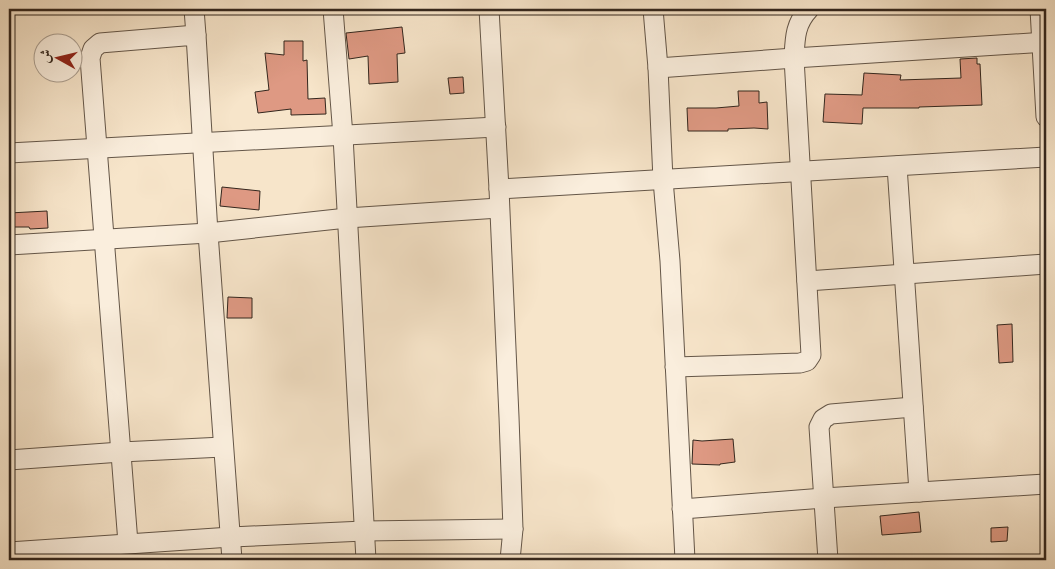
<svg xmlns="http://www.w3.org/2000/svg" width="1055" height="569" viewBox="0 0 1055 569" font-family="'Libre Bodoni',Amiri,serif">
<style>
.building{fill:#de9983;stroke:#33261d}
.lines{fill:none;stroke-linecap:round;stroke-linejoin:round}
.minor-casing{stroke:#645648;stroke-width:21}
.minor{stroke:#faeedd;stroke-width:19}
</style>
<rect width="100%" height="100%" fill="#f7e5ca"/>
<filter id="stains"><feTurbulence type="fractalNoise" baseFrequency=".004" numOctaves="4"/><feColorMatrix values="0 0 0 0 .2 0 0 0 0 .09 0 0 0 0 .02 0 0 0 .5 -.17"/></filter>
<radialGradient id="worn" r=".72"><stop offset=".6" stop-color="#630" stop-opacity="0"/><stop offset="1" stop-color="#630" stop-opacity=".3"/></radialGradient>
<g class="building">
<path d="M 402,27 L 405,53 L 397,54 L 398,82 L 369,84 L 368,56 L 349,59 L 346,33 Z"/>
<path d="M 284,41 L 303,41 L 303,61 L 307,60 L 308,99 L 325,98 L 326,114 L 291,115 L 291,109 L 258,113 L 255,92 L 269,90 L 265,53 L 284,55 Z"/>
<path d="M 977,58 L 977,64 L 980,64 L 982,105 L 919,107 L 919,108 L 863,108 L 862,124 L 823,122 L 825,94 L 862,95 L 864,73 L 901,75 L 900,80 L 961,78 L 960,59 Z"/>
<path d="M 463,77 L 464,93 L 450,94 L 448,78 Z"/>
<path d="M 738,91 L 759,91 L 759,103 L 767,102 L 768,129 L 754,128 L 728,129 L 728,131 L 688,131 L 687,108 L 716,108 L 739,106 Z"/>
<path d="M 222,187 L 260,191 L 259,210 L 220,206 Z"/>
<path d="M 47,211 L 48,228 L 30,229 L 29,227 L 9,227 L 9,213 Z"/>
<path d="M 228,297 L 252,298 L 252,318 L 227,318 Z"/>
<path d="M 1012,324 L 1013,362 L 999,363 L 997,325 Z"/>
<path d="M 733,439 L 735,462 L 720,464 L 720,465 L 692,464 L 693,440 L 702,441 Z"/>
<path d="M 919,512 L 921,532 L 882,535 L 880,516 Z"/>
<path d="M 1008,527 L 1007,541 L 991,542 L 991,528 Z"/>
</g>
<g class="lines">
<g class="minor-casing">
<g id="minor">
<path d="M 194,9 L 196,35"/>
<path d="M 333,9 L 343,136 L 366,560"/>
<path d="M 489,9 L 499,189 L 509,417 L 513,529 L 510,560"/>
<path d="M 653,9 L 658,68 L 663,180 L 670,261 L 685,560"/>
<path d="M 1040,9 L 1046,117"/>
<path d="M 658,68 L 794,58 L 1046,42"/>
<path d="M 9,153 L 496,127"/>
<path d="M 897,166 L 919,492"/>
<path d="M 499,189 L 1046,157"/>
<path d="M 9,245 L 208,233 L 347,218 L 499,208"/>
<path d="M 807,281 L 1046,264"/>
<path d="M 675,367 L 800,363 L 807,361 L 811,355 L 794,58 C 795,38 795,24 809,9"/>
<path d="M 9,460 L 121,452 L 223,447"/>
<path d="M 682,509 L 824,498 L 1046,484"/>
<path d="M 128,543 L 90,58 L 93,49 L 100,43 L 196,35 L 208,233 L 232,560"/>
<path d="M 9,552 L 231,537 L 364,531 L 513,529"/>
<path d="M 828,560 L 819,427 L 823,419 L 831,414 L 913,407"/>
</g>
</g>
<use href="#minor" class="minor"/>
</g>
<rect width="1055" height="569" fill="none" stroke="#f7e5ca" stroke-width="30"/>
<rect x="10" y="10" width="1035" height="549" fill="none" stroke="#33261d" stroke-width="2.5"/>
<rect x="15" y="15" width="1025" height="539" fill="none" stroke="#33261d"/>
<g transform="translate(58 58) rotate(278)"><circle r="24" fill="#faeedd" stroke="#aa9e90"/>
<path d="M0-4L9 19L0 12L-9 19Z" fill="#8f2418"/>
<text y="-8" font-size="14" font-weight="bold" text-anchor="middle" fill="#33261d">ش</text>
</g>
<rect width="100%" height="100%" filter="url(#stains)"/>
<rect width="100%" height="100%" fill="url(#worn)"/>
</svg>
